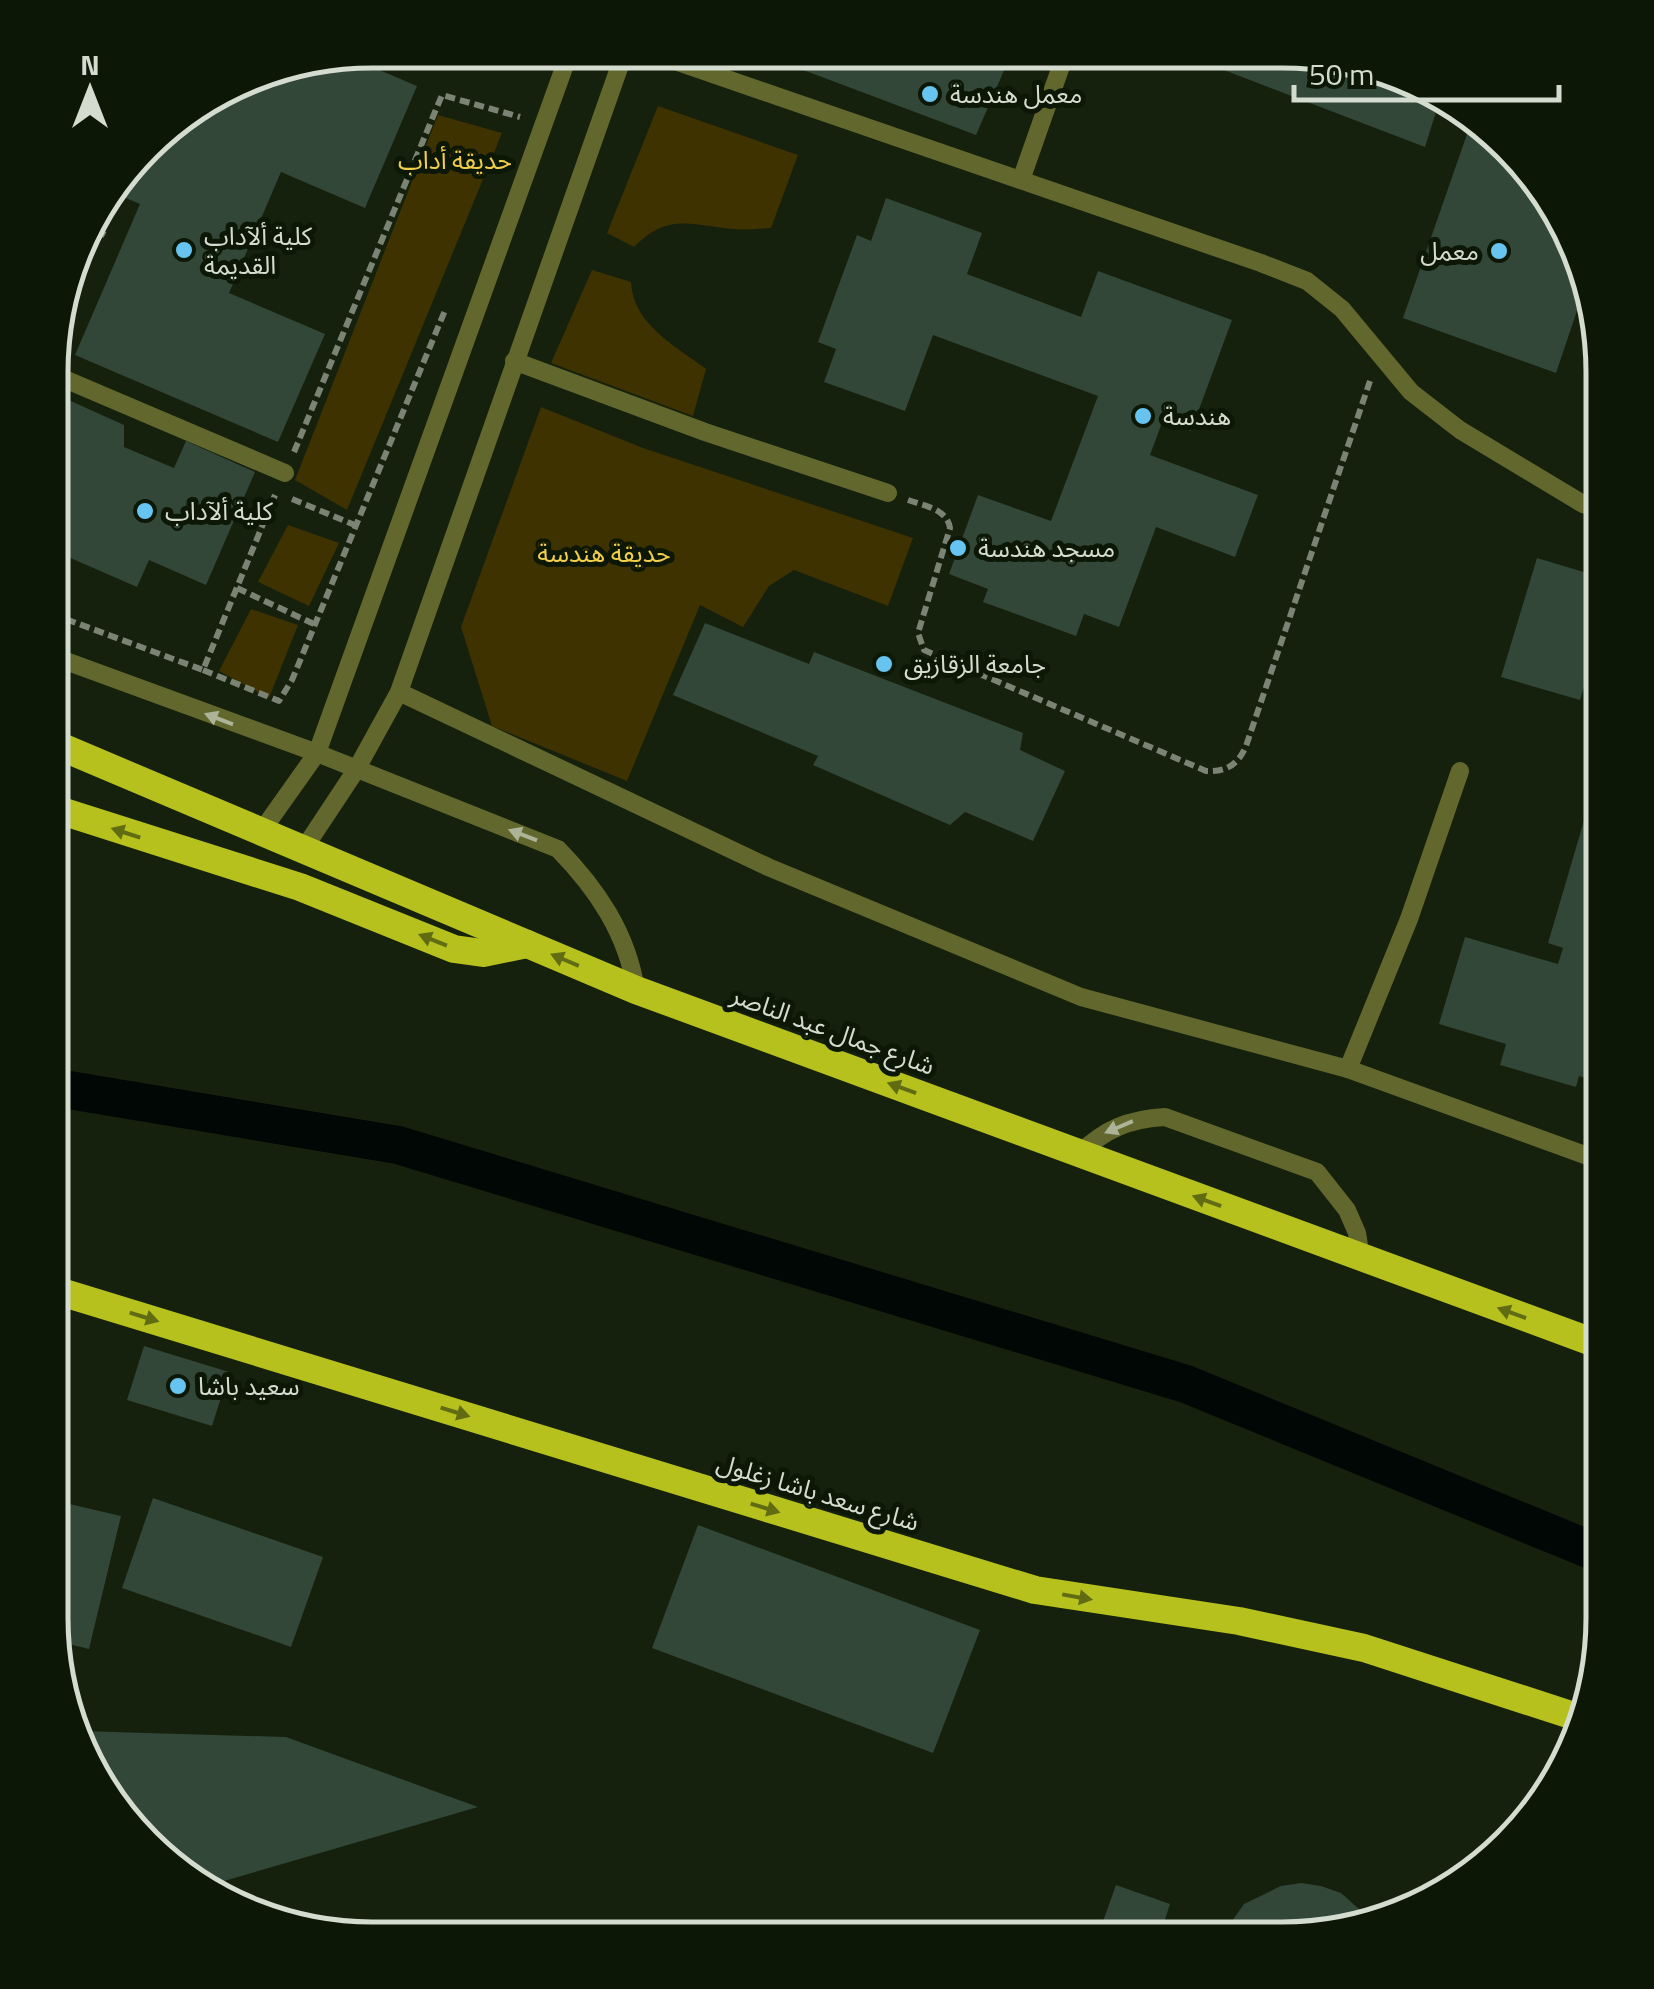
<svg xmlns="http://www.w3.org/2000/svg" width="1654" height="1989" viewBox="0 0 1654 1989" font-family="'Titillium Web','Noto Sans Arabic',sans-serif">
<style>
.green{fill:#3e3200}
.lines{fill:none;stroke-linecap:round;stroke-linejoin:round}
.canal{stroke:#000704;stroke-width:38}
.building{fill:#324738}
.path{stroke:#7a8374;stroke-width:6;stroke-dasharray:10 5;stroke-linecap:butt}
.service{stroke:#61672d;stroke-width:18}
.trunk{stroke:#b6c11e;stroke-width:28}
.oneway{fill:#acb397}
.oneway2{fill:#616c12}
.poi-dot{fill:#67c4f0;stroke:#0c1705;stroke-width:4}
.labels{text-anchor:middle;stroke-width:10;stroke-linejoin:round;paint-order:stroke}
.poi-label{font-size:25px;fill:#d4dcd0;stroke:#0c1705;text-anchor:start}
.park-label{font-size:25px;fill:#f1cf4a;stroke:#0c1705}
.street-label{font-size:25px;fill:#d4dcd0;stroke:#0c1705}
.rim{fill:none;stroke:#d4dcd0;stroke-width:5}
</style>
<rect width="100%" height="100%" fill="#15200d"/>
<g class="green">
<path d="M 658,106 L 798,155 L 771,228 C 758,229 744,230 731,229 C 689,224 667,214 634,247 L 607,233 Z"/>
<path d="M 438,115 L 502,133 L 347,510 L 295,480 Z"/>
<path d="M 592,270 L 631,282 C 633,324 674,345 706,369 L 693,416 L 551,363 Z"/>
<path d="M 541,407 L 643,448 L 913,538 L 888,606 L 794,570 L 769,586 L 743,627 L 700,605 L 627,781 L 492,726 L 461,627 Z"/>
<path d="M 288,525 L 339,543 L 309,606 L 258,582 Z"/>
<path d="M 251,609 L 298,625 L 269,698 L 219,671 Z"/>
</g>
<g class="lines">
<path class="canal" d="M 51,1087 L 398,1145 L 1186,1384 L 1603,1555"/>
</g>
<g class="building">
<path d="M 753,51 L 773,51 L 1012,52 L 976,135 Z"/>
<path d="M 1177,52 L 1325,53 L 1441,96 L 1425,147 Z"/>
<path d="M 344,55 L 417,86 L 365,208 L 281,172 L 229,293 L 325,334 L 278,442 L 75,355 L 140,204 L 121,196 L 138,156 L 160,129 L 267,67 Z"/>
<path d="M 1473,117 L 1561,210 L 1583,293 L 1556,373 L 1403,318 Z"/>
<path d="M 886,198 L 982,233 L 967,274 L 1081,317 L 1098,271 L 1232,320 L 1191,431 L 1163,420 L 1150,455 L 1258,495 L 1235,557 L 1156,527 L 1119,627 L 1084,614 L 1076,636 L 983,602 L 988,589 L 949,574 L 978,495 L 1051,521 L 1098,396 L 933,335 L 905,411 L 824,382 L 836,349 L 818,342 L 857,235 L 871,241 Z"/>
<path d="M 53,393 L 124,425 L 124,447 L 174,468 L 186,441 L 255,472 L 206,585 L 149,560 L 137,587 L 52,550 Z"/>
<path d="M 1537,558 L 1604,578 L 1604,652 L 1595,649 L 1580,700 L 1501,677 Z"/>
<path d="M 705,623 L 809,664 L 814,652 L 1023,733 L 1020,750 L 1065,771 L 1033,841 L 965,812 L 950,825 L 813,765 L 818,756 L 673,695 Z"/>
<path d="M 1603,756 L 1604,1083 L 1579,1076 L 1576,1087 L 1500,1065 L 1506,1044 L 1439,1024 L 1465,937 L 1558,964 L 1563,948 L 1548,943 Z"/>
<path d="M 144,1346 L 229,1372 L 212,1426 L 127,1400 Z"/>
<path d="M 153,1498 L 323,1557 L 291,1647 L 122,1588 Z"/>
<path d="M 61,1502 L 121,1516 L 89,1649 L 56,1641 L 50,1618 L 50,1547 Z"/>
<path d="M 698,1525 L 980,1630 L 933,1753 L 652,1648 Z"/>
<path d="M 80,1731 L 286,1737 L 478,1807 L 200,1888 L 193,1885 L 93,1779 Z"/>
<path d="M 1301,1883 L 1321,1886 L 1341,1893 L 1369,1918 L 1303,1938 L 1220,1938 L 1244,1904 L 1281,1886 Z"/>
<path d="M 1116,1885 L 1170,1904 L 1159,1938 L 1097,1938 Z"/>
</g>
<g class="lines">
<g class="path">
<path d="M 88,226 L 105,235"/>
<path d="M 294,452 L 442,95 L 520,117"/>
<path d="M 292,499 L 357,526"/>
<path d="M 908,500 C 925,506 947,509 950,528 L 918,633 L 924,650 L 1206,771 C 1226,772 1238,765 1246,746 L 1370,381"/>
<path d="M 237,588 L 316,625"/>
<path d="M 52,614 L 203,670 L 275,495"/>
<path d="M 203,670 L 279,701 L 292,680 L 446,308"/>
</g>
<g class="service">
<path d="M 646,51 L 1261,263 L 1307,281 L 1342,309 L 1411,392 L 1460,430 L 1583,504 L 1604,510"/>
<path d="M 1021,180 L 1066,52"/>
<path d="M 514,361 L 705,432 L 888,493"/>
<path d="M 53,370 L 55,375 L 285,473"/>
<path d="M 52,656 L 317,753 L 558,849 C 597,889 627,933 636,990"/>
<path d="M 399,692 L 768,867 L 1081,997 L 1348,1069 L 1604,1162"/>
<path d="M 261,832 L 317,753 L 570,51"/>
<path d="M 303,850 L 356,770 L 399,692 L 625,51"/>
<path d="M 1348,1069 L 1409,919 L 1460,771"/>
<path d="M 1079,1154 C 1105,1129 1129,1119 1165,1117 L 1317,1172 L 1347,1210 L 1357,1233 L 1361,1258"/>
</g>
<g class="trunk">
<path d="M 52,743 L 636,990 L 1603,1346"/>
<path d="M 52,808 L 300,887 L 454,949 L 483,953 L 527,944"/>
<path d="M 51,1289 L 1035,1590 L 1239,1621 L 1364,1648 L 1577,1717"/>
</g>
</g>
<defs><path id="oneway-solid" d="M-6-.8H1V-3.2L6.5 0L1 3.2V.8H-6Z" transform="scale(2.5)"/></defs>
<g class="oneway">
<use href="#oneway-solid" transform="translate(219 719) rotate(-159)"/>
<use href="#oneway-solid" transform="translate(523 835) rotate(-159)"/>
<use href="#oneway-solid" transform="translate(1119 1127) rotate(157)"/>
</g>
<g class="oneway2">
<use href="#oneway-solid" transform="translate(126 833) rotate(-162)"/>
<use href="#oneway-solid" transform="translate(433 940) rotate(-158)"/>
<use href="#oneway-solid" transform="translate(565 960) rotate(-157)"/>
<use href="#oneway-solid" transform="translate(902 1088) rotate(-160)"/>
<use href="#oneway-solid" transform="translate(1207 1201) rotate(-160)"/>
<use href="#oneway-solid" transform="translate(1512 1313) rotate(-160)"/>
<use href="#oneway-solid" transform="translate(144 1317) rotate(17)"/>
<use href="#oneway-solid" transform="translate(455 1412) rotate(17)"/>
<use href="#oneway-solid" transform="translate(765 1508) rotate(17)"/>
<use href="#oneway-solid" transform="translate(1077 1597) rotate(10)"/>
</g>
<g class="poi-dot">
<circle cx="930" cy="94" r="10"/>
<circle cx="184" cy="250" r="10"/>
<circle cx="1499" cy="251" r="10"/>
<circle cx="1143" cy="416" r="10"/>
<circle cx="145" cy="511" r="10"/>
<circle cx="958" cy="548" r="10"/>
<circle cx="884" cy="664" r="10"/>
<circle cx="178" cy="1386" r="10"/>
</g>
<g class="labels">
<g class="poi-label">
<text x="950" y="103">معمل هندسة</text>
<text x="204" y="245">كلية ألآداب<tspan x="204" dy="29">القديمة</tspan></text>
<text x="1479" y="260" text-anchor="end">معمل</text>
<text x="1163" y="425">هندسة</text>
<text x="165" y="520">كلية ألآداب</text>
<text x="978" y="557">مسجد هندسة</text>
<text x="904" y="673">جامعة الزقازيق</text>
<text x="198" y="1395">سعيد باشا</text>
</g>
<g class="park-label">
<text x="455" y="169">حديقة أداب</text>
<text x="604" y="562">حديقة هندسة</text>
</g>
<g class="street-label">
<text transform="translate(833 1030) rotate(20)" y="9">شارع جمال عبد الناصر</text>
<text transform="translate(818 1492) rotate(17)" y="9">شارع سعد باشا زغلول</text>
</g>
</g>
<path d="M0 0H1654V1989H0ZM372 68H1282A304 304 0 0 1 1586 372V1618A304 304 0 0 1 1282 1922H372A304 304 0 0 1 68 1618V372A304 304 0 0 1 372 68Z" fill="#0c1705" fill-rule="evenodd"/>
<path class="rim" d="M372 68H1282A304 304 0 0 1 1586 372V1618A304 304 0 0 1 1282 1922H372A304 304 0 0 1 68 1618V372A304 304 0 0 1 372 68Z"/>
<g transform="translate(90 90)" stroke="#0c1705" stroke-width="8" paint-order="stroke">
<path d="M0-8L18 38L0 25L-18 38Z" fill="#d4dcd0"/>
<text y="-15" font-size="28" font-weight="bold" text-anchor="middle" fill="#d4dcd0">N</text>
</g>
<path d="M1294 85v15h265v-15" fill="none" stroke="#d4dcd0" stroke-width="5"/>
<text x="1309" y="85" font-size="30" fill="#d4dcd0" stroke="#0c1705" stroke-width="8" paint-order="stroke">50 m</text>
</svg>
